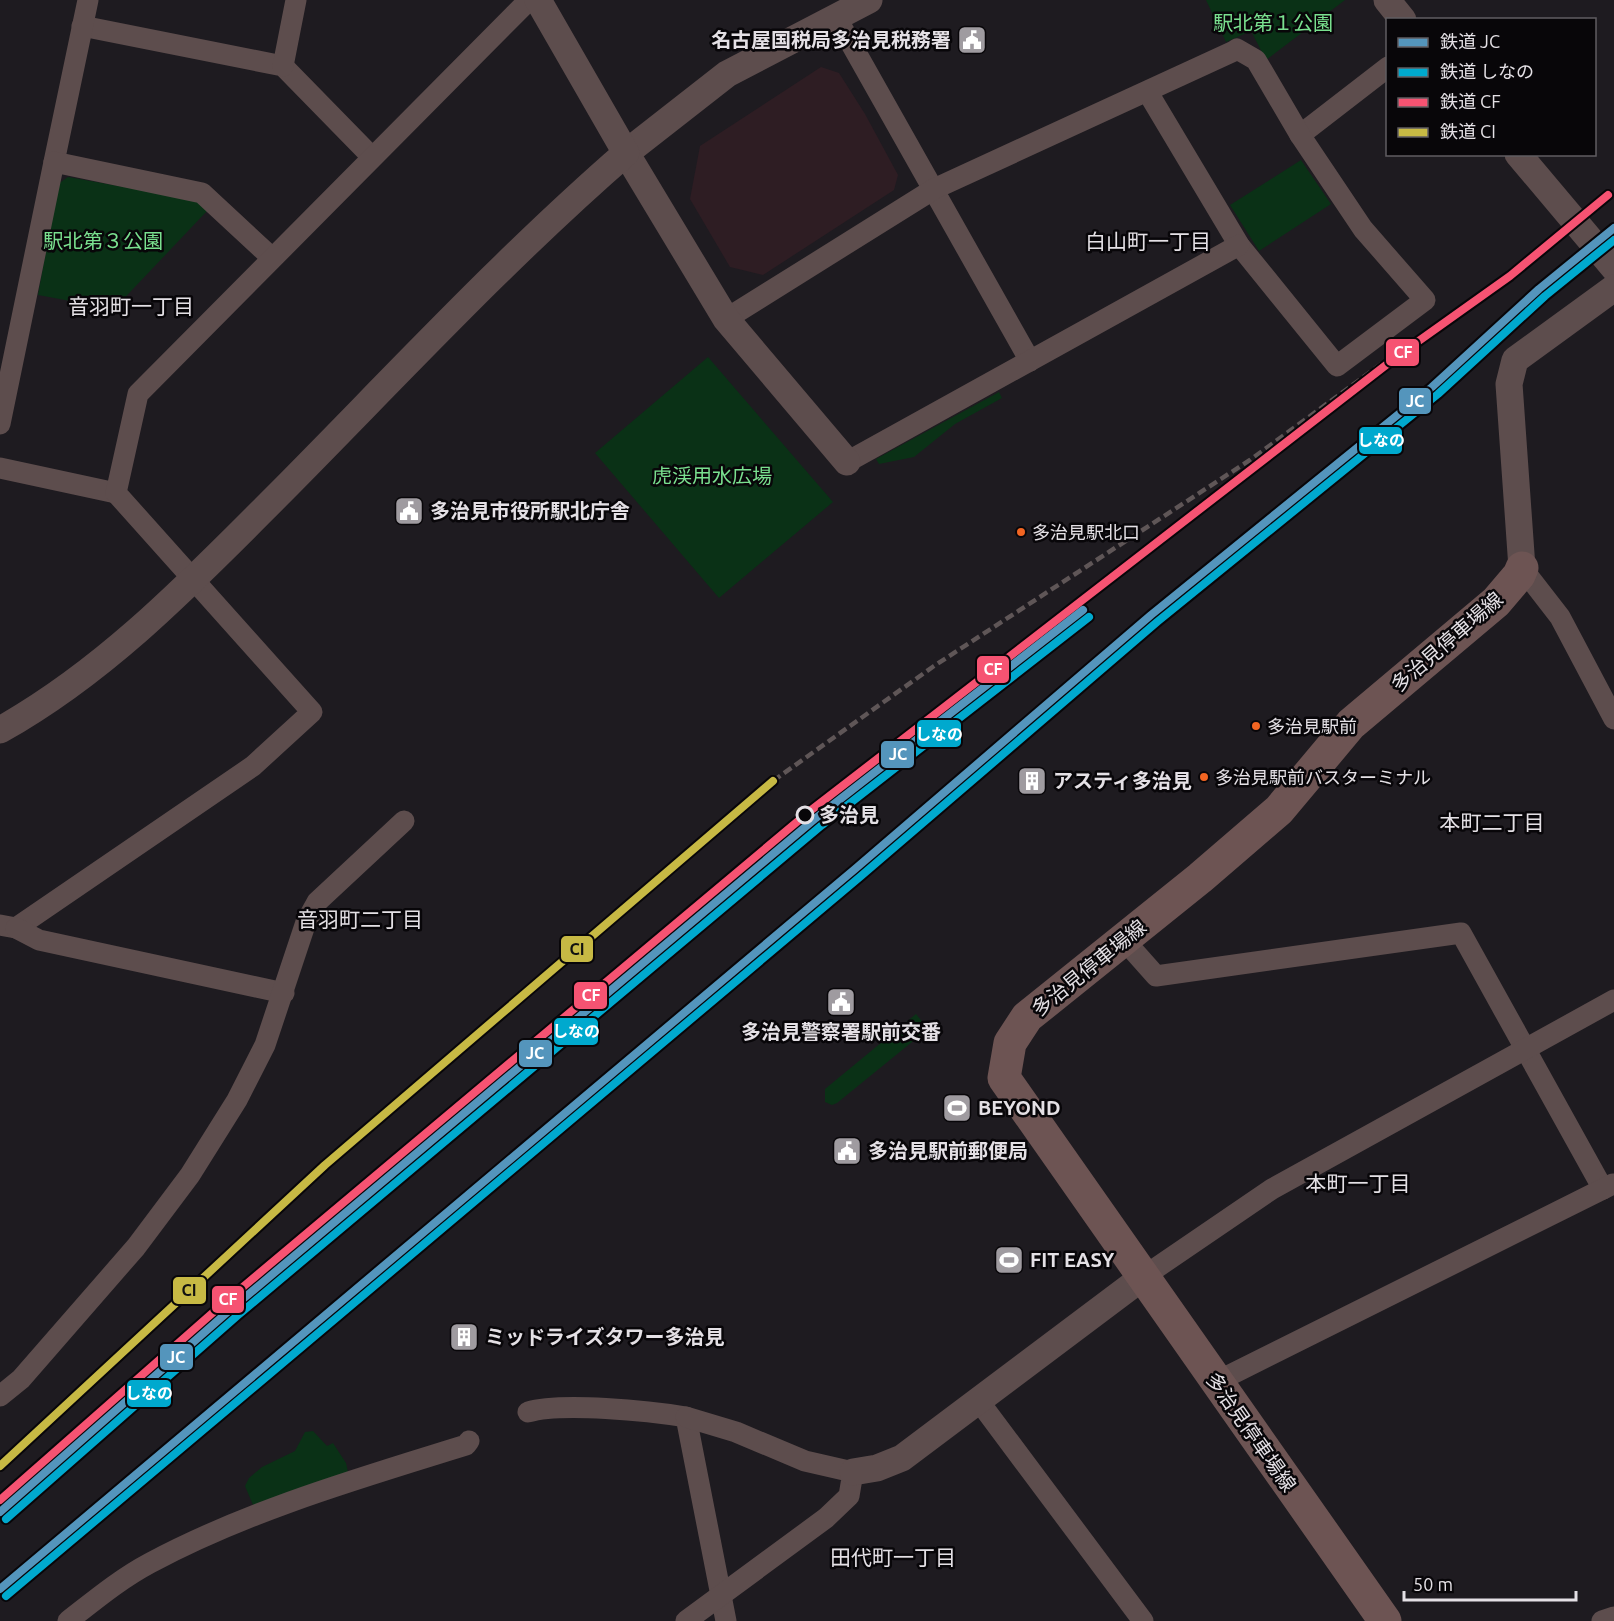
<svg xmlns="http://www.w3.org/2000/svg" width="1614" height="1621" viewBox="0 0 1614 1621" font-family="Ubuntu,'Noto Sans JP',sans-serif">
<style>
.commercial{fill:#2e1d23}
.green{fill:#0a3116}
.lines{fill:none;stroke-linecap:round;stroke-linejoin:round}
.minor{stroke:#5d4d4d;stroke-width:21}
.tertiary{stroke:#5d4d4d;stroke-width:27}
.primary{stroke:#6d5453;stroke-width:33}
.rail{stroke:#5f5657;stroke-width:4.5;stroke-dasharray:9 4.5;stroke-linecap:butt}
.rail-1-casing{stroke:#080609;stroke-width:12}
.rail-2-casing{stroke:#080609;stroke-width:12}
.rail-3-casing{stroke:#080609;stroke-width:12}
.rail-4-casing{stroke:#080609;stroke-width:12}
.rail-1{stroke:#5495bc;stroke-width:8}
.rail-2{stroke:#00a9ce;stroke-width:8}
.rail-3{stroke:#f65372;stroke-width:8}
.rail-4{stroke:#c7b944;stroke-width:8}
.bus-dot{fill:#f26522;stroke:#080609;stroke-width:2}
.stop-dot{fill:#080609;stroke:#e4e0e5;stroke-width:3}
.labels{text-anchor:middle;stroke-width:5;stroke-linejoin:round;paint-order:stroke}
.bus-label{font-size:18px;fill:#e4e0e5;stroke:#080609;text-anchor:start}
.park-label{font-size:20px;fill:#7ae08f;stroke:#080609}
.poi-label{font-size:20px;font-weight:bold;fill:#e4e0e5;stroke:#080609;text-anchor:start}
.street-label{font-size:20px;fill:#e4e0e5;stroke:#080609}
.stop-label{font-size:20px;font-weight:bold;fill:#e4e0e5;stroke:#080609;text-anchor:start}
.neighbourhood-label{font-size:21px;fill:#e4e0e5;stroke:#080609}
.line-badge{stroke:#080609;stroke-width:2}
.badge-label{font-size:16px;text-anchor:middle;font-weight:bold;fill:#fff}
.pale-badge-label{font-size:16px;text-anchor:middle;font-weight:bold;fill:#111}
</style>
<rect width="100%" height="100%" fill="#1e1b20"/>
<path class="commercial" d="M 821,67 L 839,73 L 865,114 L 898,175 L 894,190 L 763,275 L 730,267 L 690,199 L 700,146 Z"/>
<g class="green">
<path d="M 1206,0 L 1345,0 L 1266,60 L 1251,31 L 1226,42 Z"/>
<path d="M 1301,160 L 1331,204 L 1259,251 L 1230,205 Z"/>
<path d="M 68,177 L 197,200 L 207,211 L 114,309 L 38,295 L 58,184 Z"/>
<path d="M 708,357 L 833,502 L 719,598 L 595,453 Z"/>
<path d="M 999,392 L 1002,398 L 955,424 L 914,457 L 879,464 L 876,459 Z"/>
<path d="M 916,1014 L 928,1029 L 837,1103 L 832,1105 L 825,1102 L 825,1089 Z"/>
<path d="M 313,1431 L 327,1446 L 333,1443 L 346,1463 L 348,1472 L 253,1505 L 245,1486 L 249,1478 L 262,1467 L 295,1451 L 305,1432 Z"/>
</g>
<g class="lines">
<g class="minor">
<path d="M 836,17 L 1030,361"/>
<path d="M 82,26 L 283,66 L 371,156"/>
<path d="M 283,66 L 296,0"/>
<path d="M 1300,135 L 1388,67"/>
<path d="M 54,162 L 88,0"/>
<path d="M 726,319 L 934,189 L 1234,51 L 1237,49 L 1256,60 L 1300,135 L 1363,229 L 1425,300 L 1337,366 L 1239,245 L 1147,91"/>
<path d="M 0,424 L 54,162 L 202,193 L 271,257"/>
<path d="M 847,462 L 1239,245"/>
<path d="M 0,468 L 116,493"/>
<path d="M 1522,568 L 1560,617 L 1614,719"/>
<path d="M 0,925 L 16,928 L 253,766 L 312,712 L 116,493 L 138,394 L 529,0"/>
<path d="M 16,928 L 39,940 L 284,993"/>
<path d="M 1124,940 L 1156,976 L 1461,933 L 1603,1189"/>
<path d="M 1143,1277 L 1272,1189 L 1614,1000"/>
<path d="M 1216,1382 L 1613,1184"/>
<path d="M 0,1396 L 21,1379 L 136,1247 L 190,1175 L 237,1100 L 265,1045 L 306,922 L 317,902 L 404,821"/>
<path d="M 978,1400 L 1143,1621"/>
<path d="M 528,1412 C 561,1402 650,1411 686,1417 L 726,1621"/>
<path d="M 68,1621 C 95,1600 120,1579 150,1563 C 249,1510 360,1478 466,1445 L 469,1441"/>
<path d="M 686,1621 L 826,1518 L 849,1496 L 853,1472 L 805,1461 L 736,1432 L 686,1417"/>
<path d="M 1602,1621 L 1614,1617"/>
</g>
<g class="tertiary">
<path d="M 1387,0 L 1403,20"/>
<path d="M 1518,154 L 1614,268"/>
<path d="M 847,462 L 726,319 L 626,153 L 727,74 L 869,0"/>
<path d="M 1522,568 L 1509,384 L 1515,360 L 1614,288"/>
<path d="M 0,730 C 109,669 195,578 283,490 C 396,376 505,258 626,153 L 538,0"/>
<path d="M 853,1472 L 877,1468 L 902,1458 L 1143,1277"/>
</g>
<path class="primary" d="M 1385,1621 L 1004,1078 L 1010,1043 L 1027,1017 L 1200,878 L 1279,810 L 1351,724 L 1496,602 L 1519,575 L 1522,568"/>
<path class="rail" d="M 773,781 L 934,666 L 1250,460 L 1395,354"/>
<g class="rail-1-casing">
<g id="rail-1">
<path d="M 0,1512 L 231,1309 L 816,818 L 1083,610"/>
<path d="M 0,1589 L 855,869 L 1151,615 L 1432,387 L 1539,289 L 1614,228"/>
</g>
</g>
<g class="rail-2-casing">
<g id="rail-2">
<path d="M 6,1519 L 237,1316 L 822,825 L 1089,617"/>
<path d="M 6,1596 L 861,876 L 1157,622 L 1438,394 L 1545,296 L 1614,240"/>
</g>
</g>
<g class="rail-3-casing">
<path id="rail-3" d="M 0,1500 L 225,1302 L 810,811 L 1399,355 L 1510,276 L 1608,195"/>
</g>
<g class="rail-4-casing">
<path id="rail-4" d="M 0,1466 L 325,1165 L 773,781"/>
</g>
<use href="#rail-1" class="rail-1"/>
<use href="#rail-2" class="rail-2"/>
<use href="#rail-3" class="rail-3"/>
<use href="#rail-4" class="rail-4"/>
</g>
<defs>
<g id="civic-square" transform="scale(1.5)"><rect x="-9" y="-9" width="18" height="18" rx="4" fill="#9f9ba0" stroke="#080609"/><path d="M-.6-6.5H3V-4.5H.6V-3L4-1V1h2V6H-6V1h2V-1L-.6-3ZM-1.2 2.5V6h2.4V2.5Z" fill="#fff"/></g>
<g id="building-square" transform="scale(1.5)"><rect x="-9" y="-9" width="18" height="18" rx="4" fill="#9f9ba0" stroke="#080609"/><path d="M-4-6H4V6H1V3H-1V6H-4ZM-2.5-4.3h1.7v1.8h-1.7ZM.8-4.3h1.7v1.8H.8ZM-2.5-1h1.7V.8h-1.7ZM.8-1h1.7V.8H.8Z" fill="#fff"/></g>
<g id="stadium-square" transform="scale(1.5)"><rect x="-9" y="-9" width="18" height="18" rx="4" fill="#9f9ba0" stroke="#080609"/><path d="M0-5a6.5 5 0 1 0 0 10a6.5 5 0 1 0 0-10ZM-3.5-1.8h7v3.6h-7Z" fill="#fff"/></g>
</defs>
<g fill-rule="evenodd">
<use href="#civic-square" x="972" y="40"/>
<use href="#civic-square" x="409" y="511"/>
<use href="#building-square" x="1032" y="781"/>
<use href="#civic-square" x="841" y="1002"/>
<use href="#stadium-square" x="957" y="1108"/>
<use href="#civic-square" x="847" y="1151"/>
<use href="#stadium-square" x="1009" y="1260"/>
<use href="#building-square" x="464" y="1337"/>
</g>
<g class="bus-dot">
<circle cx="1021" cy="532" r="5"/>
<circle cx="1256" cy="726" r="5"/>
<circle cx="1204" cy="777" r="5"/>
</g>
<circle class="stop-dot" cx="805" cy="815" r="8"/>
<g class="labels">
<g class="bus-label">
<text x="1032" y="539">多治見駅北口</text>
<text x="1267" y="733">多治見駅前</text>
<text x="1215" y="784">多治見駅前バスターミナル</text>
</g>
<g class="park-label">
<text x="1273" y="30">駅北第１公園</text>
<text x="103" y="248">駅北第３公園</text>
<text x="712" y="483">虎渓用水広場</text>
</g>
<g class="poi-label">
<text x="951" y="47" text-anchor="end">名古屋国税局多治見税務署</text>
<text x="430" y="518">多治見市役所駅北庁舎</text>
<text x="1053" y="788">アスティ多治見</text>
<text x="841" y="1039" text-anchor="middle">多治見警察署駅前交番</text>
<text x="978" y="1115">BEYOND</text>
<text x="868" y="1158">多治見駅前郵便局</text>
<text x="1030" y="1267">FIT EASY</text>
<text x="485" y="1344">ミッドライズタワー多治見</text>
</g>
<g class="street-label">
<text transform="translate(1447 642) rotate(-41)" y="7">多治見停車場線</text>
<text transform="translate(1089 968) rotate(-39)" y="7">多治見停車場線</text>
<text transform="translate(1251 1432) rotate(55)" y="7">多治見停車場線</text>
</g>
<g class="stop-label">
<text x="819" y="822">多治見</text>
</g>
<g class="neighbourhood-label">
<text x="1148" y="249">白山町一丁目</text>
<text x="131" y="314">音羽町一丁目</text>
<text x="1492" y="830">本町二丁目</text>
<text x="360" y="927">音羽町二丁目</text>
<text x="1358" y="1191">本町一丁目</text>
<text x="893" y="1565">田代町一丁目</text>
</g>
</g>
<g class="line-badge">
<rect x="1385" y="338" width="35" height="29" rx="6" fill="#f65372"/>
<rect x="1398" y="387" width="34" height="28" rx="6" fill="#5495bc"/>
<rect x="1358" y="426" width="45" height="29" rx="6" fill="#00a9ce"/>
<rect x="976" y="655" width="34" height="29" rx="6" fill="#f65372"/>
<rect x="916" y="719" width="46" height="29" rx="6" fill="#00a9ce"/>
<rect x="880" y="740" width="35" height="29" rx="6" fill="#5495bc"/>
<rect x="560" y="935" width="34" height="28" rx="6" fill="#c7b944"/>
<rect x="573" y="981" width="35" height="29" rx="6" fill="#f65372"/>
<rect x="553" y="1017" width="46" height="29" rx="6" fill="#00a9ce"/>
<rect x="518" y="1039" width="35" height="29" rx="6" fill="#5495bc"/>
<rect x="172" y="1276" width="35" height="29" rx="6" fill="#c7b944"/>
<rect x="211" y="1285" width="34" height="29" rx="6" fill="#f65372"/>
<rect x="159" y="1343" width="35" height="28" rx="6" fill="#5495bc"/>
<rect x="126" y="1379" width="46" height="29" rx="6" fill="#00a9ce"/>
</g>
<g class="badge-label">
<text x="1403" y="358">CF</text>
<text x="1415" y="407">JC</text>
<text x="1381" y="446">しなの</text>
<text x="993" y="675">CF</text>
<text x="939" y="740">しなの</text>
<text x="898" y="760">JC</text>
<text x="591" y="1001">CF</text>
<text x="576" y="1037">しなの</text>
<text x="535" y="1059">JC</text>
<text x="228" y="1305">CF</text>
<text x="176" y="1363">JC</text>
<text x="149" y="1399">しなの</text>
</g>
<g class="pale-badge-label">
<text x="577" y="955">CI</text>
<text x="189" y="1296">CI</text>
</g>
<rect x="1386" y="18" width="210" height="138" fill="#080609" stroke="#605d61" stroke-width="1.5"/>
<rect x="1398" y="38" width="30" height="9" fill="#5495bc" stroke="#605d61" stroke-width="1.5"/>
<text x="1440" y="48" font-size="18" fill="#e4e0e5">鉄道 JC</text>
<rect x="1398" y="68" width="30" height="9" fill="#00a9ce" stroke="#605d61" stroke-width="1.5"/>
<text x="1440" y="78" font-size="18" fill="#e4e0e5">鉄道 しなの</text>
<rect x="1398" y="98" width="30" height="9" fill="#f65372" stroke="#605d61" stroke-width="1.5"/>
<text x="1440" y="108" font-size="18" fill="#e4e0e5">鉄道 CF</text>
<rect x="1398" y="128" width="30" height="9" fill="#c7b944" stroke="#605d61" stroke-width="1.5"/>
<text x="1440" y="138" font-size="18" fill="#e4e0e5">鉄道 CI</text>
<path d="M1404 1591v9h172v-9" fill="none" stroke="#e4e0e5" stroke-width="3"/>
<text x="1413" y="1591" font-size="18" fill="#e4e0e5" stroke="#080609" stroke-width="4.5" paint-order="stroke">50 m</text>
</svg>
